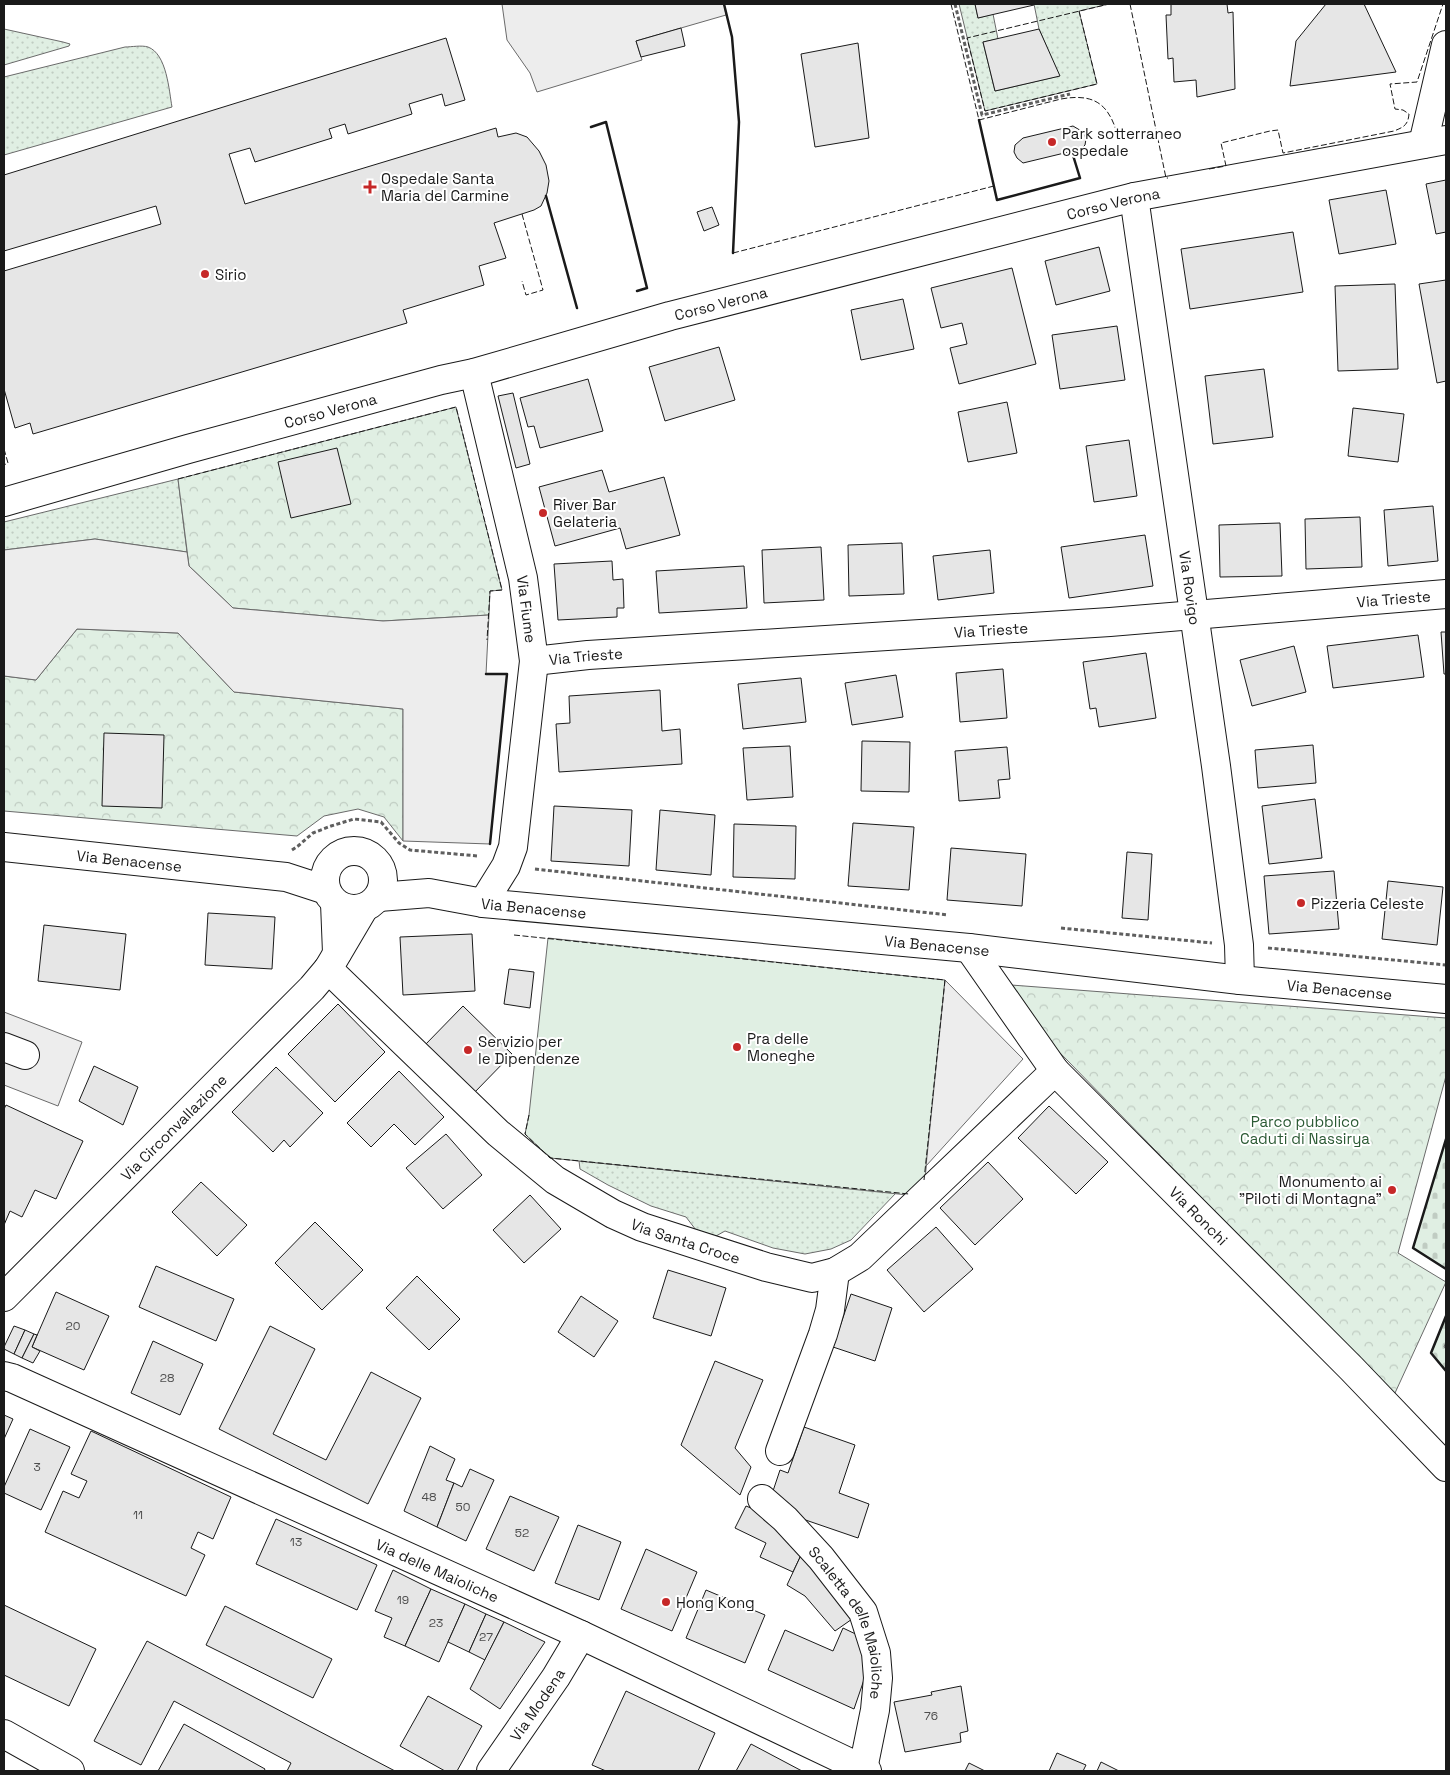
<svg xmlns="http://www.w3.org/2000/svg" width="1450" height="1775" font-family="'Space Grotesk',sans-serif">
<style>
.grass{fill:url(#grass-dots);stroke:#6a6a6a}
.forest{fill:url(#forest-crowns);stroke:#6a6a6a}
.cemetery{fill:url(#cemetery-stones);stroke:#6a6a6a}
.pitch{fill:#e0efe3;stroke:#6a6a6a}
.parking{fill:#ededed;stroke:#6a6a6a}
.building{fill:#e6e6e6;stroke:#1a1a1a}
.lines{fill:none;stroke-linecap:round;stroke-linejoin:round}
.minor-casing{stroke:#1a1a1a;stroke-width:30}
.major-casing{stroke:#1a1a1a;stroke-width:30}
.path{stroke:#5f5f5f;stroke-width:3;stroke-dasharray:4 2.5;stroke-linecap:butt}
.minor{stroke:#fff;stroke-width:28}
.major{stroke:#fff;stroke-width:28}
.fence{stroke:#1a1a1a;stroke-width:1;stroke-dasharray:6 2.5;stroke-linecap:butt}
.wall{stroke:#1a1a1a;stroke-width:2.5}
.poi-dot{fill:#c62828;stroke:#fff;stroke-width:2}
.labels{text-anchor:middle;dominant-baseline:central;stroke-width:4;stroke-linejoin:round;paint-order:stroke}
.number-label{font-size:12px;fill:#4d4d4d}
.poi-label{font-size:15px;fill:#1a1a1a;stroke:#fff;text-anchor:start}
.street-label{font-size:15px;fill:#1a1a1a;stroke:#fff}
.park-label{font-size:15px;fill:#2b5a34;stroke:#fff}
</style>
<defs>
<pattern id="grass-dots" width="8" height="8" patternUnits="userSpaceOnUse" patternTransform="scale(1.25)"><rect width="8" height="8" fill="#e0efe3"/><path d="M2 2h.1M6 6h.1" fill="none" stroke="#c0ccc2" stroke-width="1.8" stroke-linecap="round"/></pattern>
<pattern id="forest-crowns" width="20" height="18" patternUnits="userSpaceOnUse" patternTransform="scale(1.25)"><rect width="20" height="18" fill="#e0efe3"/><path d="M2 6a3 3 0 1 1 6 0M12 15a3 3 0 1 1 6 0" fill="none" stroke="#c0ccc2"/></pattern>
<pattern id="cemetery-stones" width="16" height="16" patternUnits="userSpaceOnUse" patternTransform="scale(1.25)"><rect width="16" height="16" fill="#e0efe3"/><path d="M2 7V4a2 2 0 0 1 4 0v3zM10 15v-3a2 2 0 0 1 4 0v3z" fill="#c0ccc2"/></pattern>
</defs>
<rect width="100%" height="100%" fill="#fff"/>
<g class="grass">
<polygon points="959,4 975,4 978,18 993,14 998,39 983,42 995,91 1059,76 1039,29 1034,4 1109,4 1079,11 1097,84 985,111"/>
<polygon points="4,29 63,42 70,44 69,46 4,65"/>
<path d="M125,47C131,47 142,45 148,47C167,54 169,91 172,107L4,155V77Z"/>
<polygon points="178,479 187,552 95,539 4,550 4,522"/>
<polygon points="579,1161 896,1193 851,1240 831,1249 805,1254 773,1248 725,1231 716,1236 696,1230 686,1217 651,1206 608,1185 580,1169"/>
</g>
<g class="forest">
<polygon points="456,407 502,590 490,591 489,615 383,621 233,608 189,566 178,479"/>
<polygon points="77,629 178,633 234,692 403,709 403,841 384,817 358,809 324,816 297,836 4,811 4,676 36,680"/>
<polygon points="998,984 1446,1018 1446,1076 1398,1253 1446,1282 1395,1393 1367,1367 1024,1016"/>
</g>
<g class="cemetery">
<polygon points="1446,1139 1446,1269 1413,1248"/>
<polygon points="1446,1316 1446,1342 1444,1347 1446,1348 1446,1371 1431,1353"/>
</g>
<polygon class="pitch" points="548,938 945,980 925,1179 908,1195 550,1158 525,1134 529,1115"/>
<g class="parking">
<polygon points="502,4 724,4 726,15 636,41 642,60 537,92 530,73 507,40"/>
<polygon points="95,539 187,552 189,566 233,608 383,621 489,615 486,674 507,674 490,844 403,841 403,709 234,692 178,633 77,629 36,680 4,676 4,550"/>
<polygon points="945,980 1023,1059 926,1166"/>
<polygon points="4,1012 82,1042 58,1106 4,1085"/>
</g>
<g class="building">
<polygon points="975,4 1034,4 1034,5 978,18"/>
<polygon points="1171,4 1227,4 1228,13 1233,12 1235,89 1197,97 1196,80 1174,82 1173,58 1168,59 1166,15 1171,15"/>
<polygon points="1326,4 1364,4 1396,72 1290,86 1296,41"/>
<polygon points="681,28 685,46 641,57 636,41"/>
<polygon points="1039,29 1060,76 995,91 983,42"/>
<polygon points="446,38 465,100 445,106 442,94 409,104 412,114 348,134 345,124 329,129 332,138 255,162 250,148 229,154 245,204 496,128 498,137 516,133 527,137 539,151 546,165 549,181 547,193 541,206 534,210 494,223 506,258 479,266 484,285 403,310 407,323 33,434 30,423 15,428 4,389 4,271 161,224 156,206 4,251 4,175"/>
<polygon points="858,43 869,138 815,147 801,54"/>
<polygon points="1073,126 1083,132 1086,139 1085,145 1081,149 1023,163 1017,158 1014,152 1015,145 1023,138"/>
<polygon points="1446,180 1446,232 1436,234 1426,184"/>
<polygon points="1386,190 1396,244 1339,254 1329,200"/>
<polygon points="712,207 719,225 704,231 697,212"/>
<polygon points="1293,232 1303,292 1190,309 1181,249"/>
<polygon points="1099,247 1110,291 1056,305 1045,261"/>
<polygon points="1012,268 1036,364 959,384 950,348 967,344 962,323 941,328 931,288"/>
<polygon points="1446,280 1446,381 1437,383 1419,284"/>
<polygon points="1395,284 1398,369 1338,371 1335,286"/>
<polygon points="903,299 914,349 861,360 851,310"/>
<polygon points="1117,326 1125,380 1060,389 1052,335"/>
<polygon points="719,347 735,400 665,421 649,367"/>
<polygon points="1264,369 1273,437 1213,444 1205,376"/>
<polygon points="588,379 603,431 540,448 534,426 528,427 520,398"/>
<polygon points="513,393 530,464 516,468 498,396"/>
<polygon points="1007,402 1017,453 968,462 958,412"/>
<polygon points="1353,408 1404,414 1398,462 1348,456"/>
<polygon points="1129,440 1137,496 1094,502 1086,446"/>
<polygon points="337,448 351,504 291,518 278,462"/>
<polygon points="602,470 609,492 664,477 680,535 626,549 620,528 555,546 539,487"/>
<polygon points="1433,506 1438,561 1388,566 1384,510"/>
<polygon points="1360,517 1362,567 1306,569 1305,519"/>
<polygon points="1280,523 1282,576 1220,577 1219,525"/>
<polygon points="1145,535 1153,586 1069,598 1061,547"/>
<polygon points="902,543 904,594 849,596 848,545"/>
<polygon points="821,547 824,600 764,603 762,550"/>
<polygon points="990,550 994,593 938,600 933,556"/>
<polygon points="612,561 613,580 623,579 624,608 617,608 617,617 558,620 554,564"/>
<polygon points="744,566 747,608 659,613 656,571"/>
<polygon points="1441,632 1446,632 1446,674 1444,674"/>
<polygon points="1418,635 1424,677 1333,688 1327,646"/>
<polygon points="1294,646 1306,692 1252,706 1240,660"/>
<polygon points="1146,653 1156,718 1099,727 1096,708 1090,709 1083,662"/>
<polygon points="1003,669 1007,718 960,722 956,673"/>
<polygon points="896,675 903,717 852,725 845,683"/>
<polygon points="801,678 806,722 743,729 738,684"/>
<polygon points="660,690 662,731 680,729 682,764 559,772 556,724 570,723 569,696"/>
<polygon points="104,733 164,735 162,808 102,806"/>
<polygon points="862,741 910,742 909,792 861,791"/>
<polygon points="1313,745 1316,783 1258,788 1255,750"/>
<polygon points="790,746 793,797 747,800 743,748"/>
<polygon points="1007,747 1010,779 998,780 1000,798 959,801 955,751"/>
<polygon points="1315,799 1322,858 1269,864 1262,806"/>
<polygon points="554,806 632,810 629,866 551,861"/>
<polygon points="660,810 715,815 711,875 656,870"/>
<polygon points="853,823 914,827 909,890 848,886"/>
<polygon points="734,824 796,826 795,879 733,877"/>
<polygon points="951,848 1026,854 1022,906 947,900"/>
<polygon points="1127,852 1152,854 1148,920 1122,918"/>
<polygon points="1334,871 1339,929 1269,934 1264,876"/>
<polygon points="1388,881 1443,887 1437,945 1382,939"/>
<polygon points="208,913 275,917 272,969 205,965"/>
<polygon points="44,925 126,934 120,990 38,981"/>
<polygon points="472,934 475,991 403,995 400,937"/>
<polygon points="509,969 534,972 530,1008 504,1004"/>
<polygon points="338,1004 385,1052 335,1102 288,1054"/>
<polygon points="463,1006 512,1054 473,1094 424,1046"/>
<polygon points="94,1066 138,1087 123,1125 79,1101"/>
<polygon points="276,1067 323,1113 290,1147 284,1140 273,1152 232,1112"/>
<polygon points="399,1071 444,1117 415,1145 394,1124 371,1147 347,1123"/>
<polygon points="6,1105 83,1141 56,1199 35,1190 22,1217 10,1211 4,1225 4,1109"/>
<polygon points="1049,1106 1108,1162 1076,1194 1018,1138"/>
<polygon points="446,1134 482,1175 443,1209 406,1168"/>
<polygon points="988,1162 1023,1199 975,1245 940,1208"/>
<polygon points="201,1182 247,1225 217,1256 172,1212"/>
<polygon points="530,1195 561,1229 524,1263 493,1230"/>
<polygon points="315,1222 363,1270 322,1310 275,1263"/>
<polygon points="936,1227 973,1269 924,1312 887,1270"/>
<polygon points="156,1266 234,1299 216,1341 139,1307"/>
<polygon points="668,1270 726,1288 711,1336 653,1318"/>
<polygon points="417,1276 460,1319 429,1350 386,1308"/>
<polygon points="56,1292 109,1316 84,1370 32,1347"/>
<polygon points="851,1294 892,1308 875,1361 833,1347"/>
<polygon points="581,1296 618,1321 594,1357 558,1332"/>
<polygon points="14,1326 25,1330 14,1354 4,1349 4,1347"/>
<polygon points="270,1326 315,1349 273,1434 326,1460 371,1372 421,1398 368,1504 219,1429"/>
<polygon points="25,1330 34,1334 22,1358 14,1354"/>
<polygon points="34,1334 37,1335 32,1347 40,1351 33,1363 22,1358"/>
<polygon points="153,1341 203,1364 180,1415 131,1393"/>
<polygon points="715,1361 763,1380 735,1448 751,1467 740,1495 681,1445"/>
<polygon points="4,1415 13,1419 4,1439"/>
<polygon points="804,1427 855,1445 839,1493 869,1504 858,1538 791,1515 771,1497 780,1470 788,1473"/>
<polygon points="30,1429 70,1447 41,1510 4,1493 4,1487"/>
<polygon points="91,1431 231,1497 213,1539 198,1532 191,1548 205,1555 186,1596 45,1532 63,1491 79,1498 87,1481 71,1474"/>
<polygon points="430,1446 455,1459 446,1480 454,1483 437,1527 404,1511"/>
<polygon points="470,1469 494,1480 466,1541 437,1527 454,1483 462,1487"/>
<polygon points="510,1496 559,1517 534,1571 486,1549"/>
<polygon points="746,1506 768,1515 802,1553 793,1572 760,1557 766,1543 735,1528"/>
<polygon points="276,1519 377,1565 357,1610 256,1564"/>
<polygon points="578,1525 621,1542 599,1600 555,1583"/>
<polygon points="646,1549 697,1572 672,1631 621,1609"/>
<polygon points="802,1553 855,1617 835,1631 805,1596 787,1585"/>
<polygon points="393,1570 431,1589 405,1646 384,1637 392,1618 375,1611"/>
<polygon points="431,1589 465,1604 439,1662 405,1646"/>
<polygon points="706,1590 765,1615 745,1663 686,1638"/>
<polygon points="465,1604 486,1614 469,1652 448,1642"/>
<polygon points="4,1605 96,1649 69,1706 4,1675"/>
<polygon points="225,1606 332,1659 313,1698 206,1645"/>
<polygon points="486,1614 504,1622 485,1660 469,1652"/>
<polygon points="504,1622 545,1642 500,1709 470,1689"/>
<polygon points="843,1628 864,1638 868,1668 854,1709 768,1670 785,1630 833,1651"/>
<polygon points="147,1641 395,1771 287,1771 291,1763 174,1701 141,1765 94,1741"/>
<polygon points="961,1686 968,1731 960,1733 961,1742 905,1752 894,1702 932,1695 931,1692"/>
<polygon points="626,1691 715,1733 698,1771 606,1771 592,1765"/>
<polygon points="428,1696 482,1726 457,1771 445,1771 400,1746"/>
<polygon points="184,1724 265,1769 264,1771 158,1771"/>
<polygon points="751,1744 802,1771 736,1771"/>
<polygon points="1057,1753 1086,1765 1083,1771 1049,1771"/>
<polygon points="1101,1762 1119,1771 1097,1771"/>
<polygon points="969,1763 985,1771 965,1771"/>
</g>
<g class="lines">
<defs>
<g id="minor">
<polyline points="1423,144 1446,45"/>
<path id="s1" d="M1134,197L1216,766L1239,945L1240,980"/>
<path id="s2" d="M474,373L523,578L534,661L513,847L506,866L483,903"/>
<path id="s3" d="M4,502L188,449L441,380L474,373L670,316L1134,197L1446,140"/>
<path id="s4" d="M534,661L588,655L1110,622L1446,594"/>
<polyline points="335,903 337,953"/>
<path id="s5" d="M969,948L1055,1071L1352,1369L1446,1467"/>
<path id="s6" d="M328,969L498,1133L555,1180L613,1214L642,1227L766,1267L812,1278L835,1272L860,1257L1055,1071"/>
<polyline points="4,1047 25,1055"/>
<path id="s7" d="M4,1297L312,988L328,969L364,908"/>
<path id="s8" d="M4,1376L12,1378L581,1635L867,1771"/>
<polyline points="780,1451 823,1334 830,1310 835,1272"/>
<path id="s9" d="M762,1499L785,1519L821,1558L863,1612L876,1653L878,1678L875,1710L863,1769"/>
<polyline points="4,1734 70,1771"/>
<path id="s10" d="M491,1771L556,1677L581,1635"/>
</g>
<g id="major">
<path id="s11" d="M4,847L286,877L326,890"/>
<circle cx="354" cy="880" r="29"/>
<path id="s12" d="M379,897L429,893L483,903L969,948L1240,980L1446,999"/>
</g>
</defs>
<use href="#minor" class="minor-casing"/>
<use href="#major" class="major-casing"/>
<g class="path">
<polyline points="955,4 982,115 1070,94"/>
<polyline points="292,850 298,846 313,833 331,826 354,819 381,822 399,843 410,850 478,856"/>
<polyline points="535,869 948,915"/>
<polyline points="1061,928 1212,943"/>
<polyline points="1268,948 1446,965"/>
</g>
<use href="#minor" class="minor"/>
<use href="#major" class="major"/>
<g class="fence">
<path d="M951,4L979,120L1061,99C1100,92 1111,109 1120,143"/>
<polyline points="1130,4 1166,178 1168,178"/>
<polyline points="1079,11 1097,84 985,111 967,38 1109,4"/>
<path d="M1209,169L1226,166L1221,143L1270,131L1278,130L1283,153L1394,131C1404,127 1408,125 1409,114L1403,110L1395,109L1390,84L1417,82L1443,4"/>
<polyline points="522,214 543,290 526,295 522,281"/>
<polyline points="733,253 994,186"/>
<polyline points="4,449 8,463 4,465"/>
<polyline points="178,479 456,407 502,590 490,591 487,640"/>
<polyline points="514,935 945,980 924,1180"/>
<polyline points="529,1115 525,1134 550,1158 909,1194"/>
</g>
<g class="wall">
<polyline points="724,4 732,37 739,122 733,253"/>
<polyline points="979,120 997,200 1080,178 1072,152"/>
<polyline points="591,127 606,122 647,288 637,291"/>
<polyline points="546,196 577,308"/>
<polyline points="486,674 507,674 490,844"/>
<polyline points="1446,1139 1413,1248 1446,1269"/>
<polyline points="1446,1316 1431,1353 1446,1371"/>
</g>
</g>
<g class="poi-dot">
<circle cx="1052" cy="142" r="5"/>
<path d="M367.5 179.5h5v5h5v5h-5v5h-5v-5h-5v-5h5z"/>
<circle cx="205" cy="274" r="5"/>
<circle cx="543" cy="513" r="5"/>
<circle cx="1301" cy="903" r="5"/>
<circle cx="737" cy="1047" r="5"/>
<circle cx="468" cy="1050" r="5"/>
<circle cx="1392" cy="1190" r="5"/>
<circle cx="666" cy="1602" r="5"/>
</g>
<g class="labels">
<g class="number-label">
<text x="73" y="1326">20</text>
<text x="167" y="1378">28</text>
<text x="37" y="1467">3</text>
<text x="429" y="1497">48</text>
<text x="463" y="1507">50</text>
<text x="138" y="1515">11</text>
<text x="522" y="1533">52</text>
<text x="296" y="1542">13</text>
<text x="403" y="1600">19</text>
<text x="436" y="1623">23</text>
<text x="486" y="1637">27</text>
<text x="931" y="1716">76</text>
</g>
<g class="poi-label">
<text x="1062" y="133">Park sotterraneo<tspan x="1062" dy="17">ospedale</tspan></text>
<text x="381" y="178">Ospedale Santa<tspan x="381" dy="17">Maria del Carmine</tspan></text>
<text x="215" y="274">Sirio</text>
<text x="553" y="504">River Bar<tspan x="553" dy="17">Gelateria</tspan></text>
<text x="1311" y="903">Pizzeria Celeste</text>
<text x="747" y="1038">Pra delle<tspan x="747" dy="17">Moneghe</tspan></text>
<text x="478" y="1041">Servizio per<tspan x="478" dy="17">le Dipendenze</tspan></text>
<text x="1382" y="1181" text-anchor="end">Monumento ai<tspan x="1382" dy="17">"Piloti di Montagna"</tspan></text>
<text x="676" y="1602">Hong Kong</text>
</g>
<g class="street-label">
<text stroke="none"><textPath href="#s3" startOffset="1149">Corso Verona</textPath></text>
<text stroke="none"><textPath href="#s3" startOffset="744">Corso Verona</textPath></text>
<text stroke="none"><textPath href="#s3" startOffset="339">Corso Verona</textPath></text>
<text stroke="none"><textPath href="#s1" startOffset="395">Via Rovigo</textPath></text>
<text stroke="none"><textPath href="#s4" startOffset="862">Via Trieste</textPath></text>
<text stroke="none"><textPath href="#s2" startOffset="242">Via Fiume</textPath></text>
<text stroke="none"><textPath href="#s4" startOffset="458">Via Trieste</textPath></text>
<text stroke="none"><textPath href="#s4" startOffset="52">Via Trieste</textPath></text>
<text stroke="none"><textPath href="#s11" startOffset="126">Via Benacense</textPath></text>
<text stroke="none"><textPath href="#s12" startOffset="156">Via Benacense</textPath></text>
<text stroke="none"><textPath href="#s12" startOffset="561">Via Benacense</textPath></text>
<text stroke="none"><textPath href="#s12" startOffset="966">Via Benacense</textPath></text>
<text stroke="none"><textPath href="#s7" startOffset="240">Via Circonvallazione</textPath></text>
<text stroke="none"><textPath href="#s5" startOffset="354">Via Ronchi</textPath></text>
<text stroke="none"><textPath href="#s6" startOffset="455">Via Santa Croce</textPath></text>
<text stroke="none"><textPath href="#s8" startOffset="475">Via delle Maioliche</textPath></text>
<text stroke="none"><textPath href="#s9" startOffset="156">Scaletta delle Maioliche</textPath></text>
<text stroke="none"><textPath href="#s10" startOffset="81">Via Modena</textPath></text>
</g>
<g class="park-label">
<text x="1305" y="1121">Parco pubblico<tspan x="1305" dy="17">Caduti di Nassirya</tspan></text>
</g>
</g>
<rect width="1450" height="1775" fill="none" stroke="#1a1a1a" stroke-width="10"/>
</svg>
